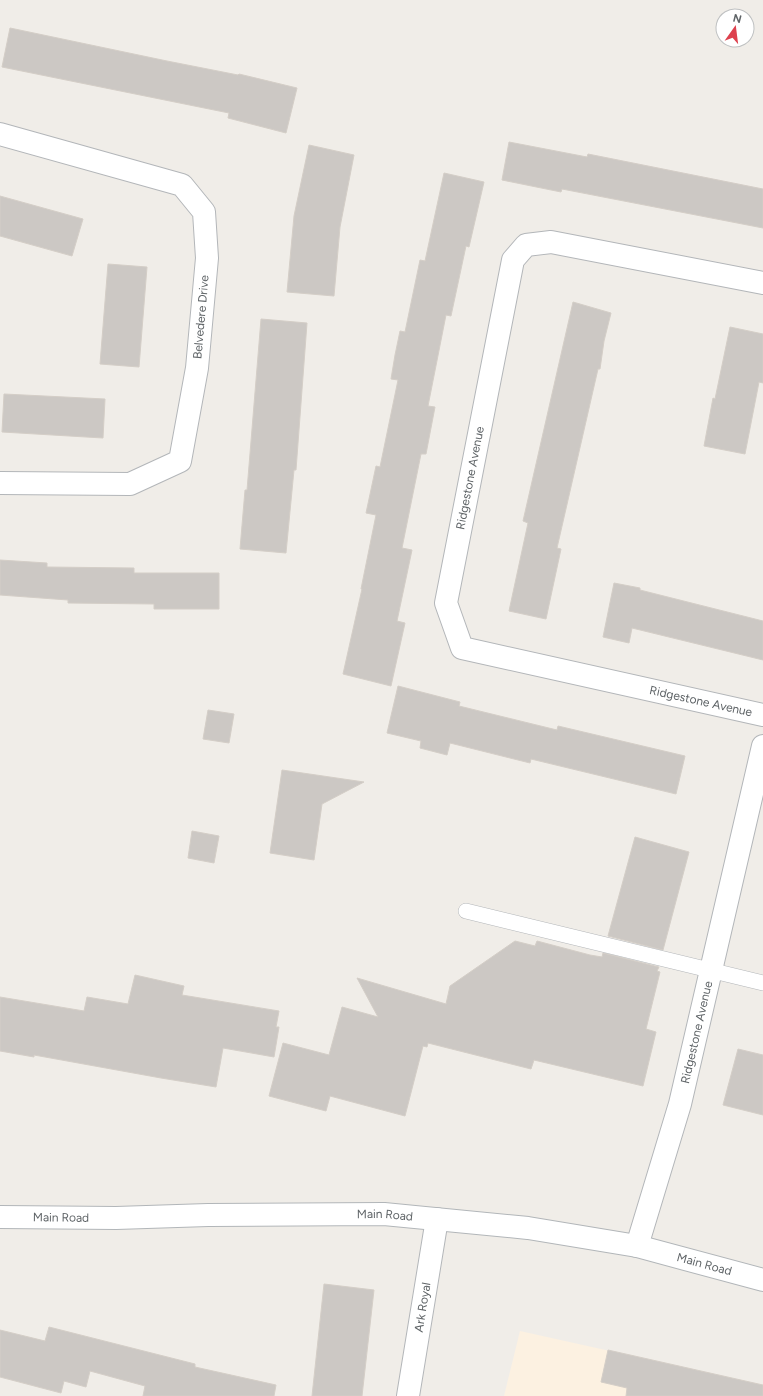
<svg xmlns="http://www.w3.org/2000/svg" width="763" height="1396" font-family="Figtree,sans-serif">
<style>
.commercial{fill:#fcf1e1}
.building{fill:#ccc8c4;stroke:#d4cec7}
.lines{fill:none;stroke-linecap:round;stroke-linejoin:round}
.service-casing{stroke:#b3b6b9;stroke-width:16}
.minor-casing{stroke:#b3b6b9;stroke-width:24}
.secondary-casing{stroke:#b2b6b9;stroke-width:24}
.service{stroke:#fff;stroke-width:15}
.minor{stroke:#fff;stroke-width:22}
.secondary{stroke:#fff;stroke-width:22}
.labels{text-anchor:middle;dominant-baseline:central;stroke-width:3;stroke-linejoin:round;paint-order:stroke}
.street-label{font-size:12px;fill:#5f6467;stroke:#fff}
</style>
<rect width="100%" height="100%" fill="#f0ede8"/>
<polygon class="commercial" points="520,1331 763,1385 763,1396 504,1396"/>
<g class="building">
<polygon points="10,28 167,61 238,75 239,74 297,88 286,133 228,118 229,113 2,67"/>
<polygon points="509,142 587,157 588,154 763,189 763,228 562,189 561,192 502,180"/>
<polygon points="309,145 354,155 340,227 334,296 287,292 294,216"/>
<polygon points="444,173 484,182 469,247 466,246 451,316 446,315 428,406 435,407 426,454 421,454 402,548 412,550 397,621 405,623 391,686 343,674 362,589 361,589 376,515 366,513 376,466 380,467 398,380 391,379 395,355 400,331 405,332 420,260 425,261"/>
<polygon points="0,196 83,219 72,256 0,236"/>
<polygon points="108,264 147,267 139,367 100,364"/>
<polygon points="573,302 611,313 604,341 600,369 598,369 557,548 561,549 546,619 509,611 528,523 523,521"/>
<polygon points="261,319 307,323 296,470 294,470 286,553 240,549 245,490 247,490"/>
<polygon points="730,327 763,334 763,383 759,382 745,454 704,446 713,398 715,399"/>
<polygon points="4,394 105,399 103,438 2,432"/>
<polygon points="0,560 47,563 47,567 134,568 134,573 219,573 219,609 154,609 154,604 68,603 68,600 0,595"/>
<polygon points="614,583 640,588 640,590 763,621 763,660 632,628 629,643 603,637"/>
<polygon points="398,686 460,702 459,706 557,730 558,726 685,756 676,794 531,759 530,763 450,743 447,755 420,748 421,741 387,733"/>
<polygon points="208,710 234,714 229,743 203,739"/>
<polygon points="282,770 364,782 322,804 314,860 270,853"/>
<polygon points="192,831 219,836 214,863 188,858"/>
<polygon points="635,837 689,852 663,950 608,936"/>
<polygon points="515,941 535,946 537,941 590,955 602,957 603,953 659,967 657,971 660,972 646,1029 656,1032 643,1086 534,1060 531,1069 428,1043 427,1047 423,1046 405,1116 330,1096 326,1111 269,1096 283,1043 329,1055 342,1007 378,1017 357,978 446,1004 450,986"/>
<polygon points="135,975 184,986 182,995 279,1011 276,1027 279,1027 274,1057 223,1048 216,1087 161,1078 34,1055 34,1057 0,1051 0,997 84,1011 87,997 128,1004"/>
<polygon points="738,1049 763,1055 763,1115 723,1105"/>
<polygon points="324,1284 374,1290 362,1396 312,1396"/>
<polygon points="49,1327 195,1364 195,1367 276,1385 274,1396 143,1396 145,1386 90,1371 86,1387 64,1381 61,1393 0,1377 0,1330 45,1341"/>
<polygon points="608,1350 763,1385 763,1396 626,1396 627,1388 601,1382"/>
</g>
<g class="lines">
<defs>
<polyline id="service" points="466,911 763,983"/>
<g id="minor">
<polyline points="0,134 182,185 204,212 207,258 197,368 180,461 130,484 0,483"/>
<path id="s1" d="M763,283L551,242L526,245L513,260L446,603L462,648L763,715"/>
<path id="s2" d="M637,1246L680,1104L763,746"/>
<path id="s3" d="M408,1396L437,1219"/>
</g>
<g id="secondary">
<path id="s4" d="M0,1217L116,1218L208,1215L384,1214L528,1228L637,1246L763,1280"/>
</g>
</defs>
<use href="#service" class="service-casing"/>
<use href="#minor" class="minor-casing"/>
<use href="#secondary" class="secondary-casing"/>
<use href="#service" class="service"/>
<use href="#minor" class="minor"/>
<use href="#secondary" class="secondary"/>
</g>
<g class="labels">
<g class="street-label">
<text transform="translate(201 317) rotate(-85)">Belvedere Drive</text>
<text transform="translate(470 478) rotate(-79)">Ridgestone Avenue</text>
<text stroke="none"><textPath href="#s1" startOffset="903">Ridgestone Avenue</textPath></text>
<text stroke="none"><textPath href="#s2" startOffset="222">Ridgestone Avenue</textPath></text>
<text stroke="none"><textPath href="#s4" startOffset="385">Main Road</textPath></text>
<text stroke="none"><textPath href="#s4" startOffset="61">Main Road</textPath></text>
<text stroke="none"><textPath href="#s4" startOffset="709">Main Road</textPath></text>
<text stroke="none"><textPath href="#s3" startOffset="90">Ark Royal</textPath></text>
</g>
</g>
<g transform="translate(735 28) rotate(14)"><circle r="19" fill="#ffffff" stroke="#bfc1c2"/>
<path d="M0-3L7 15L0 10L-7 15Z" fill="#dd414e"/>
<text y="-6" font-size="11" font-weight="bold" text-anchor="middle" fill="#5f6467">N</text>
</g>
</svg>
